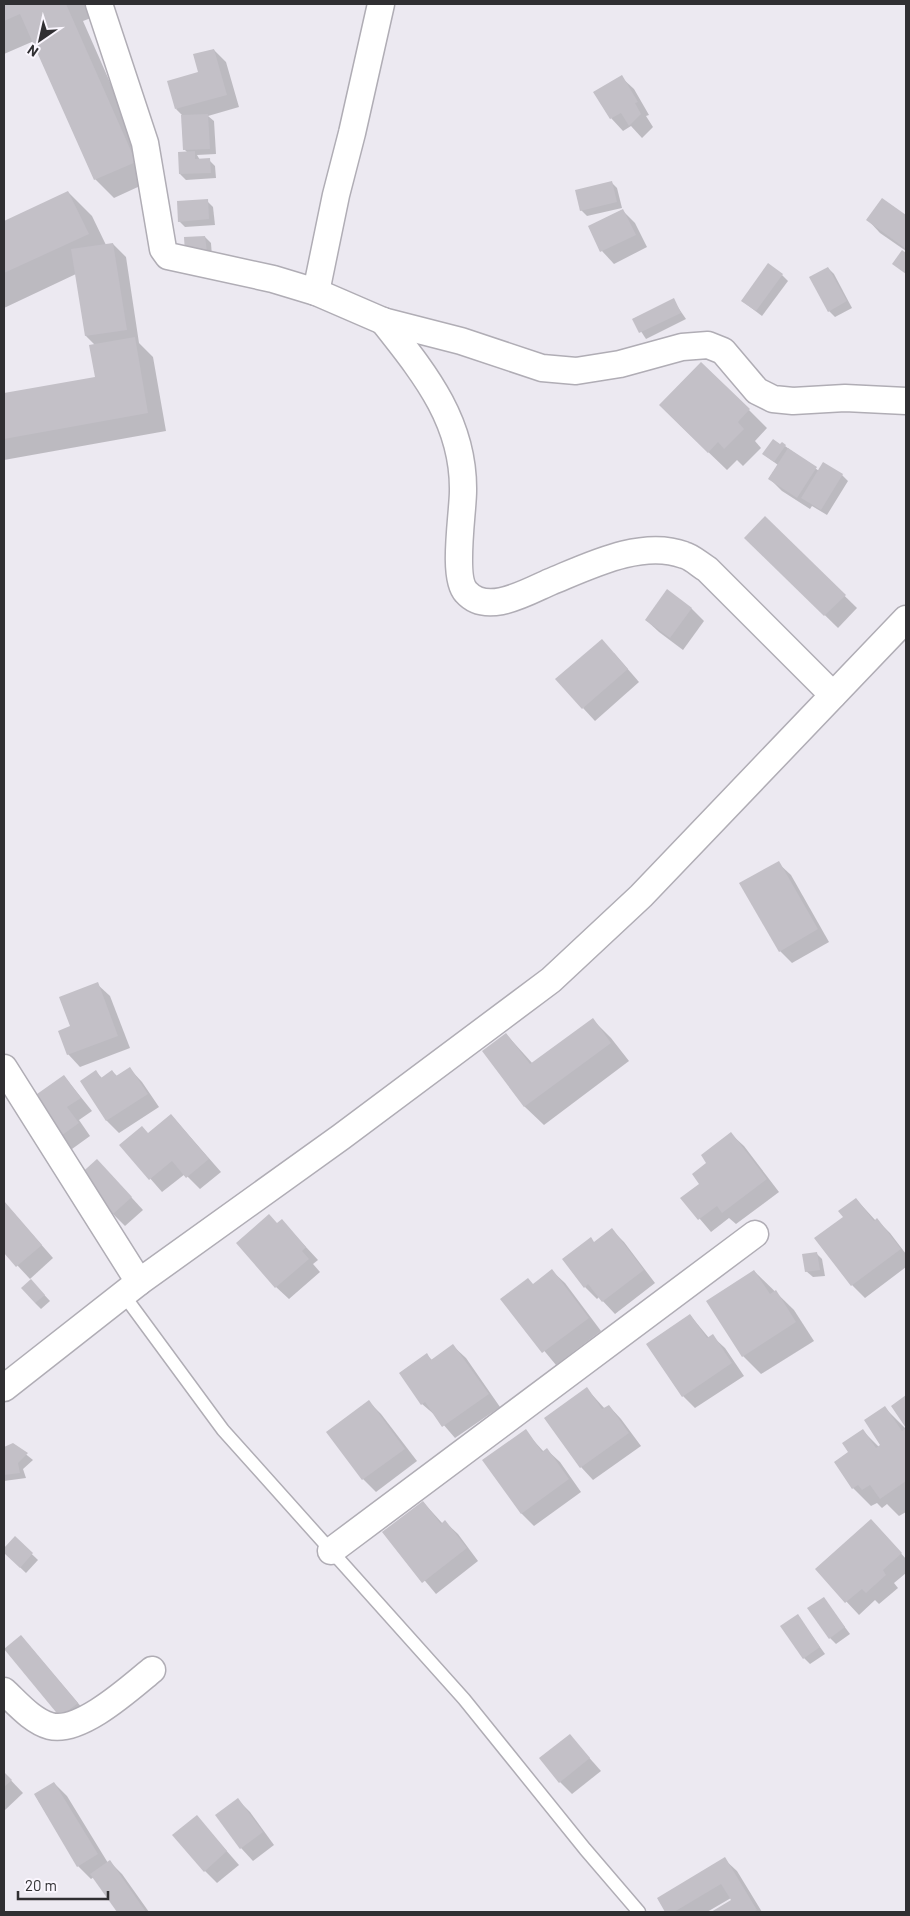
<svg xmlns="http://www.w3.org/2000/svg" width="910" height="1916" font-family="Barlow,sans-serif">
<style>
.shadow{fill:#0003}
.building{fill:#c3c0c7}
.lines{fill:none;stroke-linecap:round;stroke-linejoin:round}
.lane-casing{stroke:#b0adb5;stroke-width:15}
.street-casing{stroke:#b0adb5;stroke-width:29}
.lane{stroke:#fff;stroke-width:12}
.street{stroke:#fff;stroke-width:26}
</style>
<rect width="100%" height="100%" fill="#ece9f1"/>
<g class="shadow">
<polygon points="4,4 85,4 91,18 83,21 153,180 114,198 95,179 34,41 4,54"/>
<polygon points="214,50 226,62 239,107 208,116 214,121 216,154 197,155 200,160 209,160 215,166 216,178 186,180 180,174 188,153 184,149 182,115 176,109"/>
<polygon points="621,77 634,89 649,115 646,116 653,127 642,138 631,126 623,131 611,118"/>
<polygon points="611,182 617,188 622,208 587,216 581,210"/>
<polygon points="68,192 92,216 106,245 113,244 126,257 139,343 153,357 166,431 4,460 4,394 96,378 96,346 86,336 76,274 4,308 4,223"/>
<polygon points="882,200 906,216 906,251 880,233 868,220"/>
<polygon points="207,201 213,207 215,225 185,227 179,221"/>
<polygon points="622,210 635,223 647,247 614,264 602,251 589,227"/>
<polygon points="205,237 211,243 212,257 186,253"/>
<polygon points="828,268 834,274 852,308 835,317 829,311"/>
<polygon points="782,275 788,281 762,316 742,301"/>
<polygon points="673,300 686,319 646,339 633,319"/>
<polygon points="749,410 767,428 755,441 761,448 743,466 737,460 727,470 679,424"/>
<polygon points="785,446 819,471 842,475 848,481 827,515 812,506 810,509 782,491 769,478 778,465 763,454"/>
<polygon points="765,518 857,608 838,628 746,538"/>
<polygon points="667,591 692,609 704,621 683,650 659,632 646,620"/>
<polygon points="614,653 639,682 595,721 583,708"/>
<polygon points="778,863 791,875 829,942 792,963 780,951"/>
<polygon points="97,984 110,996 130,1048 80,1067 68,1054 71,1027"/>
<polygon points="593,1020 611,1038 629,1061 544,1125 525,1107 484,1052 506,1034 533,1064"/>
<polygon points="130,1069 142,1082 159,1107 119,1133 107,1121 81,1081 96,1072 102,1078 112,1071 118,1077"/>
<polygon points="64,1076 92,1111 79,1120 90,1136 72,1149 59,1137"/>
<polygon points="171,1115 221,1172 200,1189 185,1174 162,1192 121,1145 149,1134"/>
<polygon points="731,1134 744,1146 779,1192 736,1224 729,1218 711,1232 682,1198 701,1184 708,1164"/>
<polygon points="109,1173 143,1210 125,1226 113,1214"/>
<polygon points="856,1199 876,1221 877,1220 890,1233 906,1254 906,1267 865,1298 852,1285 816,1238 844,1217"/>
<polygon points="4,1202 53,1258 30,1279 4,1251"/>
<polygon points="282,1221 318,1260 313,1264 320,1272 289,1299 276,1287 278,1225"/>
<polygon points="612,1230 624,1242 655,1283 615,1314 599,1297 597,1299 585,1287 595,1243"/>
<polygon points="816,1253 822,1259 825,1276 813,1277 806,1271"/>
<polygon points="552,1271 565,1283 601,1331 556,1365 502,1300 533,1285"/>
<polygon points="754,1271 794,1310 814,1341 761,1374 743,1356"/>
<polygon points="37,1287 50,1301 41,1309 35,1303"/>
<polygon points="690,1315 709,1338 712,1336 725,1348 744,1376 695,1408 683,1396"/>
<polygon points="453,1346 466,1358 500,1407 455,1438 436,1416 422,1404 427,1355 432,1360"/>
<polygon points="587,1389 605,1409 609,1406 621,1419 641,1446 593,1480 581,1467 546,1418"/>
<polygon points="369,1402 381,1414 417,1461 376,1492 363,1479 328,1432"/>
<polygon points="885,1408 906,1429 906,1512 899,1516 887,1504 882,1508 877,1503 871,1506 853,1488 850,1452 863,1431 879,1447 882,1445"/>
<polygon points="525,1431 544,1452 547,1450 560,1462 581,1492 534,1526 522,1514 484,1461"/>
<polygon points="13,1444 33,1460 23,1469 26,1478 4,1481 4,1449"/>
<polygon points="423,1502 443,1524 445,1522 458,1534 478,1561 436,1594 384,1532"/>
<polygon points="883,1533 906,1559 906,1573 894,1583 898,1588 879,1604 875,1600 859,1615 816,1569"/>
<polygon points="15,1538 38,1560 26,1573 4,1552"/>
<polygon points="823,1598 850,1634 836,1644 830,1638"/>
<polygon points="798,1616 825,1654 810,1664 804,1658"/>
<polygon points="21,1636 89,1716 74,1729"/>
<polygon points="570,1736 601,1771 572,1794 560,1782"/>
<polygon points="4,1773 23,1793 4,1811"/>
<polygon points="54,1783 67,1796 108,1863 110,1862 122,1874 149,1912 118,1912 94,1877 91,1879 78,1866 35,1795"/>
<polygon points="238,1800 250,1812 274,1845 253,1861 241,1848"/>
<polygon points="197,1817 239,1865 217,1883 205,1871"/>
<polygon points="724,1859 737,1871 762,1912 713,1912 733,1901 731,1898 707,1912 667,1912 658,1899"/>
</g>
<g class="building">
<polygon points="4,4 66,4 136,162 94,180 20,14 4,21"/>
<polygon points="214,49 227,95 175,109 167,81 198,72 193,54"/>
<polygon points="622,75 638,102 635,103 641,114 629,126 621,113 610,119 593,92"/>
<polygon points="208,114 210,149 183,150 181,115"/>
<polygon points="195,151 195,159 210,158 211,173 179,174 178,152"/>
<polygon points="612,181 617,202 580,211 575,190"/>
<polygon points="68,191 89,234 4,273 4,221"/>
<polygon points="882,198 906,215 906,249 866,220"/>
<polygon points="208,199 209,219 178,222 177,201"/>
<polygon points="623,209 636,235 600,252 588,226"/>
<polygon points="205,236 207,252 185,253 184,237"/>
<polygon points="113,243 127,330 85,336 71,249"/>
<polygon points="902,250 906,253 906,274 892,264"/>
<polygon points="768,263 783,274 756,311 741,301"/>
<polygon points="828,267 847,301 828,312 809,277"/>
<polygon points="674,298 681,313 639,333 632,319"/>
<polygon points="135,337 148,413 4,439 4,393 95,377 89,345"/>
<polygon points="701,362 750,409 738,422 744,429 724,449 718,442 708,453 659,405"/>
<polygon points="773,439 780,444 782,442 786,445 774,462 762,454"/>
<polygon points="788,448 817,467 797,498 768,479"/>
<polygon points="823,462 843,474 821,510 801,498"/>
<polygon points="765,516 846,595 824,616 744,538"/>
<polygon points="667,589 692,608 670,638 645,620"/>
<polygon points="602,639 628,669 582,709 555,679"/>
<polygon points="779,861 818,929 779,952 739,883"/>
<polygon points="98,982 118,1036 67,1055 58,1031 70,1026 59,997"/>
<polygon points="593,1018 611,1043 524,1107 482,1051 506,1033 530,1064"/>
<polygon points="130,1067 148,1094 106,1121 80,1081 96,1070 101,1078 112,1070 116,1076"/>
<polygon points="64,1075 81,1098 67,1107 79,1123 58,1138 30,1099"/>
<polygon points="171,1114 209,1159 186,1178 172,1161 149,1180 119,1145 142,1126 148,1133"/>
<polygon points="731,1132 767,1179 722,1213 717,1206 698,1220 680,1198 699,1184 692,1174 706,1163 701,1155"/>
<polygon points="97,1159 132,1197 112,1215 77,1177"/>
<polygon points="856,1198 874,1221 877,1218 901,1249 851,1286 814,1238 843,1217 838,1211"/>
<polygon points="4,1201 42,1245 16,1267 4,1253"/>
<polygon points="269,1214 277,1223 282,1219 306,1247 302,1251 309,1259 275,1288 236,1243"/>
<polygon points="612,1228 644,1270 602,1302 588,1284 584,1288 562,1259 591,1237 594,1242"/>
<polygon points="817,1252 820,1270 805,1272 802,1254"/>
<polygon points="552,1269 589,1318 542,1353 500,1299 528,1278 533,1284"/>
<polygon points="754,1270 770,1294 776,1290 796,1322 742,1357 706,1301"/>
<polygon points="31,1279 45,1295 35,1303 21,1288"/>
<polygon points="690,1314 707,1338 713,1334 732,1363 682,1397 646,1344"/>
<polygon points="453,1344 489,1394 442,1427 425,1402 421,1405 399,1373 427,1353 431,1360"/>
<polygon points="587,1387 602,1409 609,1405 629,1433 580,1468 544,1418"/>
<polygon points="906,1395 906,1481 880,1499 870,1485 862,1490 858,1485 852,1489 834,1462 848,1452 842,1443 863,1429 876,1448 880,1445 864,1420 885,1406 902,1431 906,1428 891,1406"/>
<polygon points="369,1400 405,1449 362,1480 326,1432"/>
<polygon points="526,1429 542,1452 547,1448 569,1479 521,1514 482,1460"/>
<polygon points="13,1443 28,1453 18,1463 20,1473 4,1475 4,1447"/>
<polygon points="423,1501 441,1524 445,1520 467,1548 422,1583 382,1532"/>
<polygon points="871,1519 902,1553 883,1570 886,1575 866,1593 862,1589 845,1603 815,1569"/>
<polygon points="15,1536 33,1553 20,1568 4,1553 4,1548"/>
<polygon points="824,1597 845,1627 829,1639 807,1608"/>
<polygon points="798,1614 820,1647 803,1659 780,1626"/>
<polygon points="21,1635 78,1703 60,1717 4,1649"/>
<polygon points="570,1734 590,1758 559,1783 539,1758"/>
<polygon points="4,1772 12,1780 4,1787"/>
<polygon points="54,1782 98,1854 77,1867 34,1794"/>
<polygon points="238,1798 263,1832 240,1849 215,1815"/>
<polygon points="197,1815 227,1851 204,1872 172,1835"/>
<polygon points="725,1857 757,1910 753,1912 711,1912 731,1900 721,1884 674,1912 665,1912 657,1898"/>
<polygon points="110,1860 146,1912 117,1912 90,1874"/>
</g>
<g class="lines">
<defs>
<polyline id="lane" points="123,1294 223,1430 464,1699 585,1849 639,1912"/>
<g id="street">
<polyline points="99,4 145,143 163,249 168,256 273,279 316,292 383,321 461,341 542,368 576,371 620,364 682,347 708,345 723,351 757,391 773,399 793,401 845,398 906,401"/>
<polyline points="316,292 336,195 352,133 381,4"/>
<path d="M383,321C424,373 464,421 463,491C463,513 452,577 466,592C487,616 527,592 550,582C589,566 642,539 684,555C692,557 700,565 707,569L833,695"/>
<polyline points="4,1068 139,1282"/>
<polyline points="4,1388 139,1282 341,1137 551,980 641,896 906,619"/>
<polyline points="331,1551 755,1234"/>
<path d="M4,1691C17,1703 32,1721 50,1726C80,1734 130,1688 152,1670"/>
</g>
</defs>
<use href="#lane" class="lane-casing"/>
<use href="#street" class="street-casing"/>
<use href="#lane" class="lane"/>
<use href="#street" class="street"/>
</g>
<rect width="910" height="1916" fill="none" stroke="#302f32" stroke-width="10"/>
<g transform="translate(40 40) rotate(214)" stroke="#faf6fe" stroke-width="4" paint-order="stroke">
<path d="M0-4L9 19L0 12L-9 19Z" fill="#302f32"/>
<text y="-8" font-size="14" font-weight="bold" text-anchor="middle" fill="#302f32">N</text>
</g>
<path d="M18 1891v8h90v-8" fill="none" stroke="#302f32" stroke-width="2.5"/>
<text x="25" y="1891" font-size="15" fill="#302f32" stroke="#faf6fe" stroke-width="4" paint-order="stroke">20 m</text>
</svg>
